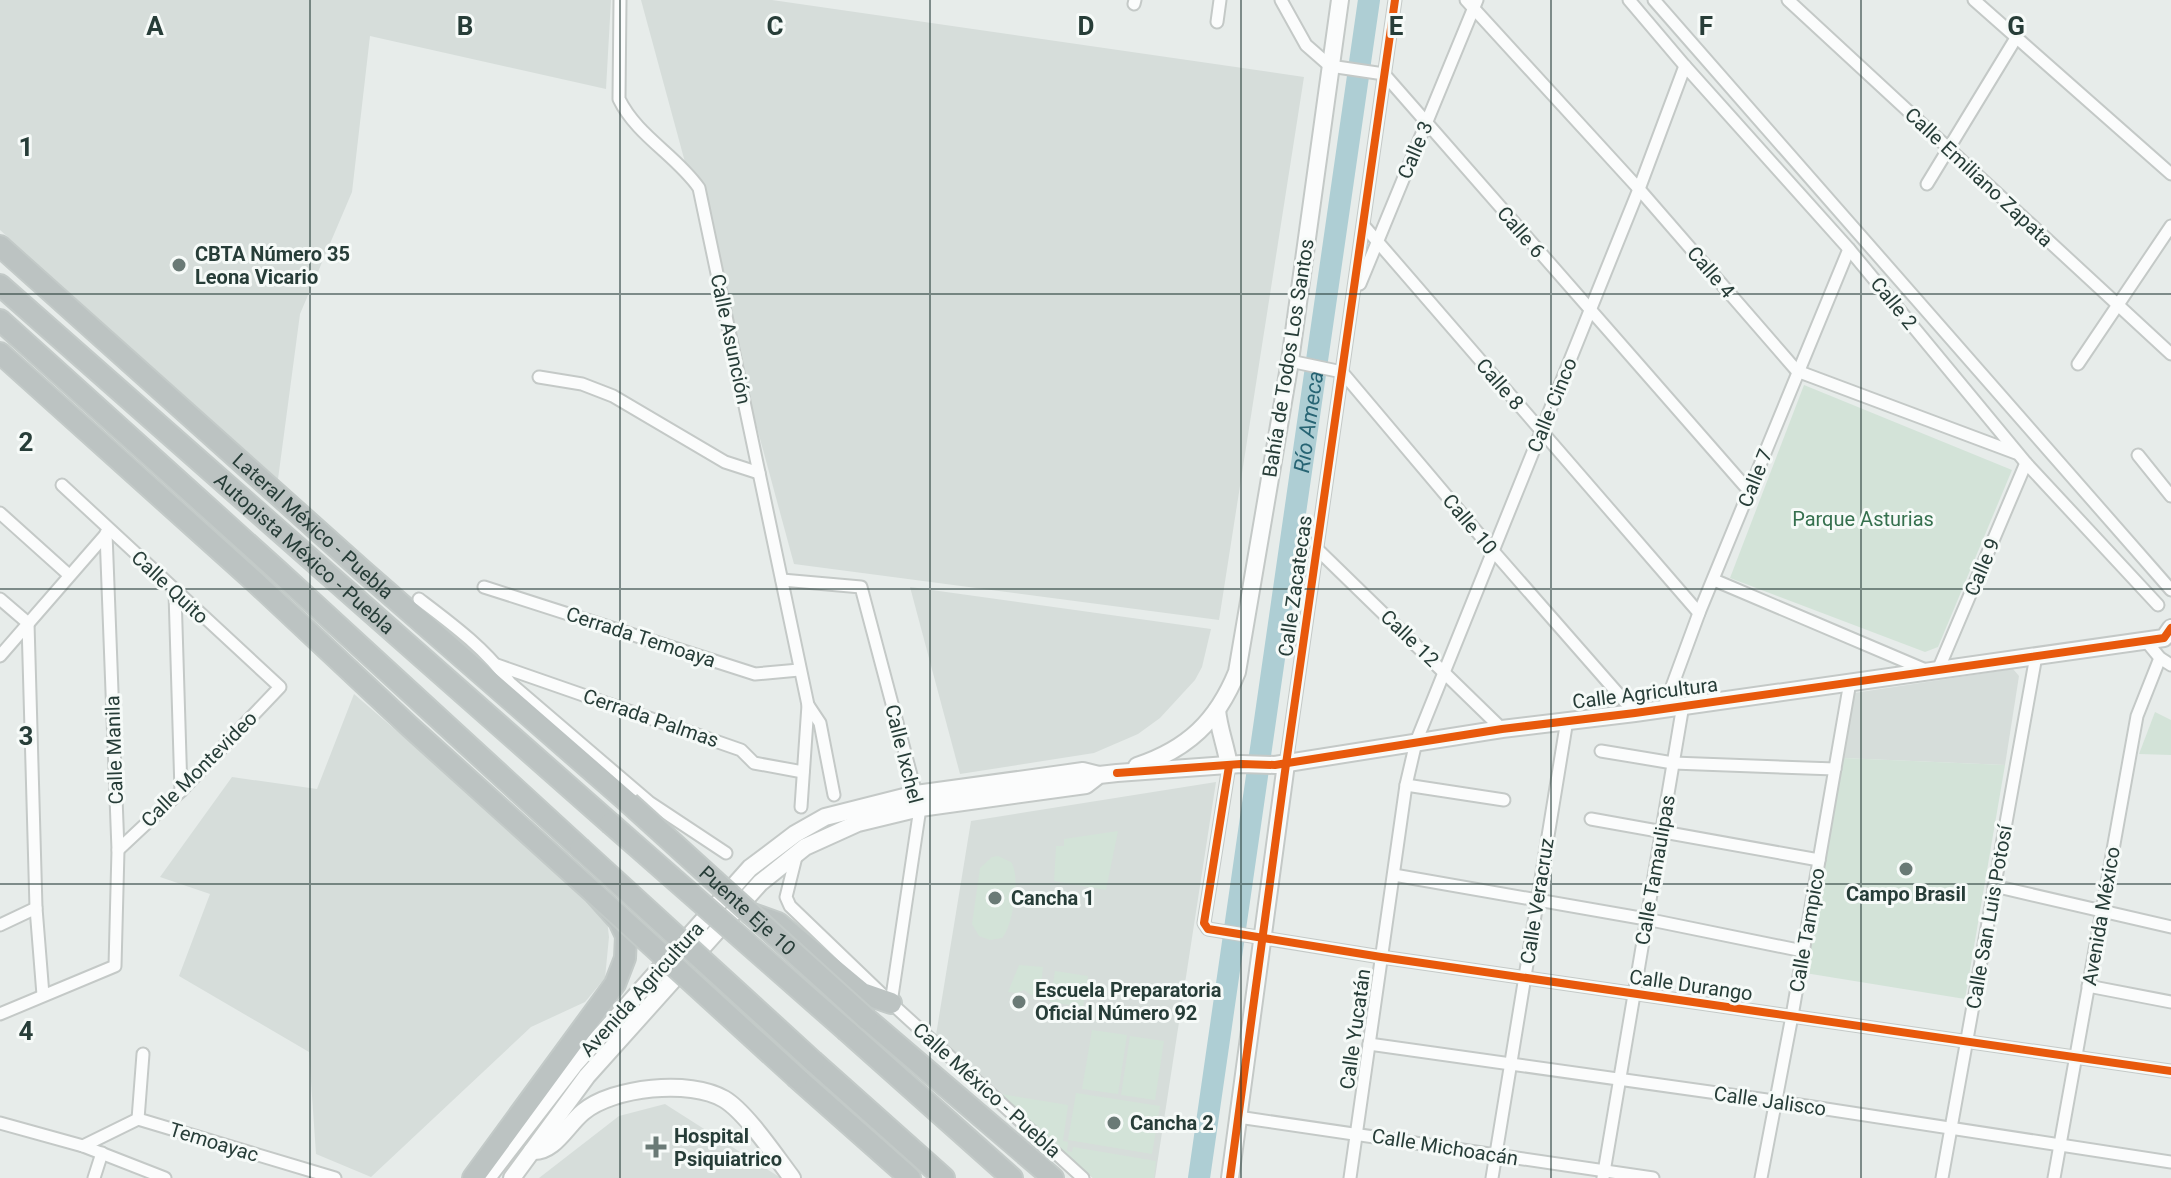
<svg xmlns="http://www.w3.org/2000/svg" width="2171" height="1178" font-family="Roboto,sans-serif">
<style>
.built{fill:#d6ddda}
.green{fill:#d3e3d8}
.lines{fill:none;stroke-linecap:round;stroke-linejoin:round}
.river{stroke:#aeced4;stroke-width:22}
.street-casing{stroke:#c4c9c7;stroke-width:15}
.secondary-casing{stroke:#c4c9c7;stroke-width:20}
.highway-casing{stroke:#c3cac8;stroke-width:24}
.street{stroke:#fbfcfc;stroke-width:11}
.secondary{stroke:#fbfcfc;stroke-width:16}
.highway{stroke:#bcc3c2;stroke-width:20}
.highway-bridge-casing{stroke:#c3cac8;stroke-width:24;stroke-linecap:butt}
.highway-bridge{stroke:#bcc3c2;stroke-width:20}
.cycleway-casing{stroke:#f6faf8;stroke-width:13}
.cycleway{stroke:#e8590c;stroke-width:8}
.grid{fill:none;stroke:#273d38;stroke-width:2;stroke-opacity:0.55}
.poi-dot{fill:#6a7a76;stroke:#f6faf8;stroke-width:3}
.labels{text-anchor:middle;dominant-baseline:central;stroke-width:6;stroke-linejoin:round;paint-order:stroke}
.street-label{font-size:20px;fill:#273d38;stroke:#f6faf8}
.poi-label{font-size:20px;font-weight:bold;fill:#273d38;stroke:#f6faf8;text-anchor:start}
.park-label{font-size:20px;fill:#35704e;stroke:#f6faf8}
.water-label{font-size:22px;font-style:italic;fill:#276473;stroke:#f6faf8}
.grid-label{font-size:26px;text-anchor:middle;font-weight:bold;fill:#273d38;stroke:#f6faf8;stroke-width:6;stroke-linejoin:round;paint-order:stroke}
</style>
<rect width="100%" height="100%" fill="#e7ecea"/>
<g class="built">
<polygon points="0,0 611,0 606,89 370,36 352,192 300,314 278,479 0,230"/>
<polygon points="641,0 772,0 1304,77 1219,620 794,564"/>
<polygon points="910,587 1211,629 1202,667 1195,680 1160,718 1138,734 1094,753 960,774"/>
<polygon points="2013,669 2019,676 2005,765 1843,758 1854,693"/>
<polygon points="354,694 591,899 607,920 609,937 605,978 585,1002 531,1027 371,1177 316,1154 309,1052 179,976 210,894 160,877 232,777 317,789"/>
<polygon points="1216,782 1155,1178 1093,1178 936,1035 971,821"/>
<polygon points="665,1104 781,1178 539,1178 619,1116"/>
</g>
<g class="green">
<polygon points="1804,385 2012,470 1938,647 1925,652 1730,578"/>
<polygon points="2155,712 2171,720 2171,755 2139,754"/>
<polygon points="1843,758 2005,765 1965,999 1805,973"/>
<polygon points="1118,831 1106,890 1054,881 1056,846 1064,846 1064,839"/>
<path d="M998,856L1011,862C1021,876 1013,925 1002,938L990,940L979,936L972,924L980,868L992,857Z"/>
<polygon points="1019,965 1043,967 1040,996 1031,995 1024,990 1017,993 1008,992"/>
<polygon points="1055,971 1088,976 1083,1007 1050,1002"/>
<polygon points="1092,1030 1127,1035 1118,1094 1082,1089"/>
<polygon points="1130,1036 1164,1041 1155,1100 1121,1095"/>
<polygon points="1076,1093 1160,1106 1152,1154 1068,1140"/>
<polygon points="1001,1094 1068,1105 1063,1141 1068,1142 1067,1151 1072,1152 1073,1147 1156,1161 1154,1178 1093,1178"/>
</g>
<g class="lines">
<path class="river" id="s1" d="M1199,1178L1369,0"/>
<defs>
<g id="street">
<path d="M620,0L619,99C637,136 676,155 699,188L808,705L801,807"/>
<polyline points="1281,0 1306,45 1330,66 1384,74 1750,492"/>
<polyline points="1466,0 1639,189 1797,371 2016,453"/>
<polyline points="1629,0 1685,66 1849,249 2026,463 2158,605"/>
<polyline points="1654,0 2171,590"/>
<polyline points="1788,0 2171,354"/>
<polyline points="1974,0 2171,174"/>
<polyline points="1134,4 1135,0"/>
<polyline points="1217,22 1220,0"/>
<polyline points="1927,184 2016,38"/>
<polyline points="1364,226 1699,613"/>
<polyline points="1360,284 1477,0"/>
<polyline points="1290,361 1342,372 1494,552 1635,713"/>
<polyline points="2078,364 2171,226"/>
<polyline points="539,377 582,384 613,396 725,462 759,473"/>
<polyline points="2138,455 2171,496"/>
<polyline points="62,485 280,687 181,791 118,850"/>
<polyline points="0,513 69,575"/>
<polyline points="1317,549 1502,729"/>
<polyline points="782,580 861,587 916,794 920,808 891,1003"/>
<polyline points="1714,580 1928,671"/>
<polyline points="484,587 755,674 799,670"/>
<polyline points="175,593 181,791"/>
<polyline points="0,599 28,623 36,908 43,995"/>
<path d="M419,599C452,624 486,649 510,683L649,802L726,853"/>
<polyline points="2146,641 2160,658 2171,665"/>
<polyline points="0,656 107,533"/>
<polyline points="497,665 741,750 754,763 803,772"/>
<polyline points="1938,670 2026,463"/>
<polyline points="808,705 820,723 834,795"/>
<polyline points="1664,708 1699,613 1849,249"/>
<polyline points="1601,751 1673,763 1835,769"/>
<polyline points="1286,764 1395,0"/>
<polyline points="1229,766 1204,923 1208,929 1381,957 2171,1071"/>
<polyline points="1406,785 1504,800"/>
<polyline points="1591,819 1819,860"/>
<polyline points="797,853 786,897 790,906 891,1003 1083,1178"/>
<polyline points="1394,875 1646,919 1803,951"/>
<polyline points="1994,886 2171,927"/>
<polyline points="0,925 36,908"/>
<polyline points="2088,986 2171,1002"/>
<polyline points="0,1014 115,966 118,850 106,533"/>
<polyline points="1369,1044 1774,1101 2171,1162"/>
<polyline points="1238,1117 1653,1178"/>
<polyline points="138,1119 335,1178"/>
<polyline points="138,1119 143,1054"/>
<polyline points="0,1123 83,1146 165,1178"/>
<polyline points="83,1146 138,1119"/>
<polyline points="94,1178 102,1153"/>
<polyline points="1350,1178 1406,785 1416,742 1639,189 1685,66"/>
<polyline points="1492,1178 1567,720"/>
<polyline points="1603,1178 1683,705"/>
<polyline points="1761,1178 1792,1016 1850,682"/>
<polyline points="1942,1178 2036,656"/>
<polyline points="2054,1178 2137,716 2160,658"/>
</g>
<g id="secondary">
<path d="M1217,710C1219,730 1226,746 1229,766"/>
<path d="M1137,766C1188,749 1217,721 1237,672L1290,361L1340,0"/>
<path d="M532,1151C554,1153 567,1125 583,1112C613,1087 690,1079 724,1099C746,1112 776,1157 792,1178"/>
<polyline points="487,1178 574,1065 750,868 795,834 825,817 916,794 1083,771 1099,775"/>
<polyline points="512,1178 587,1076 760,883 805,847 858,823 920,808 1086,785 1099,775 1117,773 1241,764 1275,765 1502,729 1635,713 2164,638 2171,628"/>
<polyline points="1230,1178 1286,764"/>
</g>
<g id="highway">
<path id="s2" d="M0,246L362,570L629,803"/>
<path id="s3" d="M0,285L610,823"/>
<polyline points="0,320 277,570 580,848"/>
<polyline points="0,353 253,580 409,726 594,893 619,921 626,936 625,958 615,984 473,1178"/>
<polyline points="750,913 778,923 862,993 891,1003"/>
<polyline points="867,1019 1053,1178"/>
<polyline points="847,1031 1012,1178"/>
<polyline points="814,1062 944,1178"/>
<polyline points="797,1078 910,1178"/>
</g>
</defs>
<use href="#street" class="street-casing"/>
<use href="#secondary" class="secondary-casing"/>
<use href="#highway" class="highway-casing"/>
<use href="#street" class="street"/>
<use href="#secondary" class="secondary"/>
<use href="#highway" class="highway"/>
<defs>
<g id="highway-bridge">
<path id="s4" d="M629,803L867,1019"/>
<polyline points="610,823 847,1031"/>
<polyline points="580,848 814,1062"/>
<polyline points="594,893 797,1078"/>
</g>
</defs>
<use href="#highway-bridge" class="highway-bridge-casing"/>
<use href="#highway-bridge" class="highway-bridge"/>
<defs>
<g id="cycleway">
<polyline points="1229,766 1204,923 1208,929 1381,957 2171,1071"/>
<polyline points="1117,773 1241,764 1275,765 1502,729 1635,713 2164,638 2171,628"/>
<polyline points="1230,1178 1286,764 1395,0"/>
</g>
</defs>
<use href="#cycleway" class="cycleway-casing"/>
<use href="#cycleway" class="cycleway"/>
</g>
<path class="grid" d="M310,0V1178M620,0V1178M930,0V1178M1241,0V1178M1551,0V1178M1861,0V1178M0,294H2171M0,589H2171M0,884H2171"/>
<g class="poi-dot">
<circle cx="179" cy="265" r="8"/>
<circle cx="1906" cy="869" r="8"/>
<circle cx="995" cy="898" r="8"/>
<circle cx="1019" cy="1002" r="8"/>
<circle cx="1114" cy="1123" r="8"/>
<path d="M652 1135h8v8h8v8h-8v8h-8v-8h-8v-8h8z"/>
</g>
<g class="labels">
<g class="street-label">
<text transform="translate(1415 150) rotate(-67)">Calle 3</text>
<text transform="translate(1979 177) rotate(43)">Calle Emiliano Zapata</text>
<text transform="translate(1521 232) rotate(49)">Calle 6</text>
<text transform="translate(1711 272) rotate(49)">Calle 4</text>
<text transform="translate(1894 303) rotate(51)">Calle 2</text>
<text transform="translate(731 339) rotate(78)">Calle Asunción</text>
<text transform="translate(1288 358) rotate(-81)">Bahía de Todos Los Santos</text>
<text transform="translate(1500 384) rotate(49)">Calle 8</text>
<text transform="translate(1552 405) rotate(-68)">Calle Cinco</text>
<text transform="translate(1755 478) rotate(-68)">Calle 7</text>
<text transform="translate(1470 524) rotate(50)">Calle 10</text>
<text stroke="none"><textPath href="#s2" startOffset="420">Lateral México - Puebla</textPath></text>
<text stroke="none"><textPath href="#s3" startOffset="406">Autopista México - Puebla</textPath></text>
<text transform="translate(1982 567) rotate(-67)">Calle 9</text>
<text transform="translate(1295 586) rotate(-82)">Calle Zacatecas</text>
<text transform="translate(170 587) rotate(43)">Calle Quito</text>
<text transform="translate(641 637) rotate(18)">Cerrada Temoaya</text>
<text transform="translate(1410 638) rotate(44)">Calle 12</text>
<text transform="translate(1645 693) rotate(-7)">Calle Agricultura</text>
<text transform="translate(651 718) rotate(19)">Cerrada Palmas</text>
<text transform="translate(114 750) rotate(-92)">Calle Manila</text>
<text transform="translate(904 754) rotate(76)">Calle Ixchel</text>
<text transform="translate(199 769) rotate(-45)">Calle Montevideo</text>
<text transform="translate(1655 870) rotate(-80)">Calle Tamaulipas</text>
<text transform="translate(1537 901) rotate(-81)">Calle Veracruz</text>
<text stroke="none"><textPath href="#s4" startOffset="160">Puente Eje 10</textPath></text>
<text transform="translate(2101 916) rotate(-80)">Avenida México</text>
<text transform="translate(1989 917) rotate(-80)">Calle San Luis Potosí</text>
<text transform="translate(1807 930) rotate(-80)">Calle Tampico</text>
<text transform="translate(1691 985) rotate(8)">Calle Durango</text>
<text transform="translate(642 989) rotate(-48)">Avenida Agricultura</text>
<text transform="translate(1355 1029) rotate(-82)">Calle Yucatán</text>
<text transform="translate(987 1090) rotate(42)">Calle México - Puebla</text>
<text transform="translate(1770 1101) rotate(8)">Calle Jalisco</text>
<text transform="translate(214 1142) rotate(17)">Temoayac</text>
<text transform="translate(1445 1147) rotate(9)">Calle Michoacán</text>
</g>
<g class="poi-label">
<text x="195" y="254">CBTA Número 35<tspan x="195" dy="23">Leona Vicario</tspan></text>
<text x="1906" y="894" text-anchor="middle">Campo Brasil</text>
<text x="1011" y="898">Cancha 1</text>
<text x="1035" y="990">Escuela Preparatoria<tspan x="1035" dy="23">Oficial Número 92</tspan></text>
<text x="1130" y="1123">Cancha 2</text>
<text x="674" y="1136">Hospital<tspan x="674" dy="23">Psiquiatrico</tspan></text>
</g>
<g class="park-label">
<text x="1863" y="519">Parque Asturias</text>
</g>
<g class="water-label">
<text stroke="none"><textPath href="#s1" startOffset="764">Río Ameca</textPath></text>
</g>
</g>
<g class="grid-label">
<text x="155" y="35">A</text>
<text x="465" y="35">B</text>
<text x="775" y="35">C</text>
<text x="1086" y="35">D</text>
<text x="1396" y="35">E</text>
<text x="1706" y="35">F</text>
<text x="2016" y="35">G</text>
<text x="26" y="156">1</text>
<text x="26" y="451">2</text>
<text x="26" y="745">3</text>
<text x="26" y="1040">4</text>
</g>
</svg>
